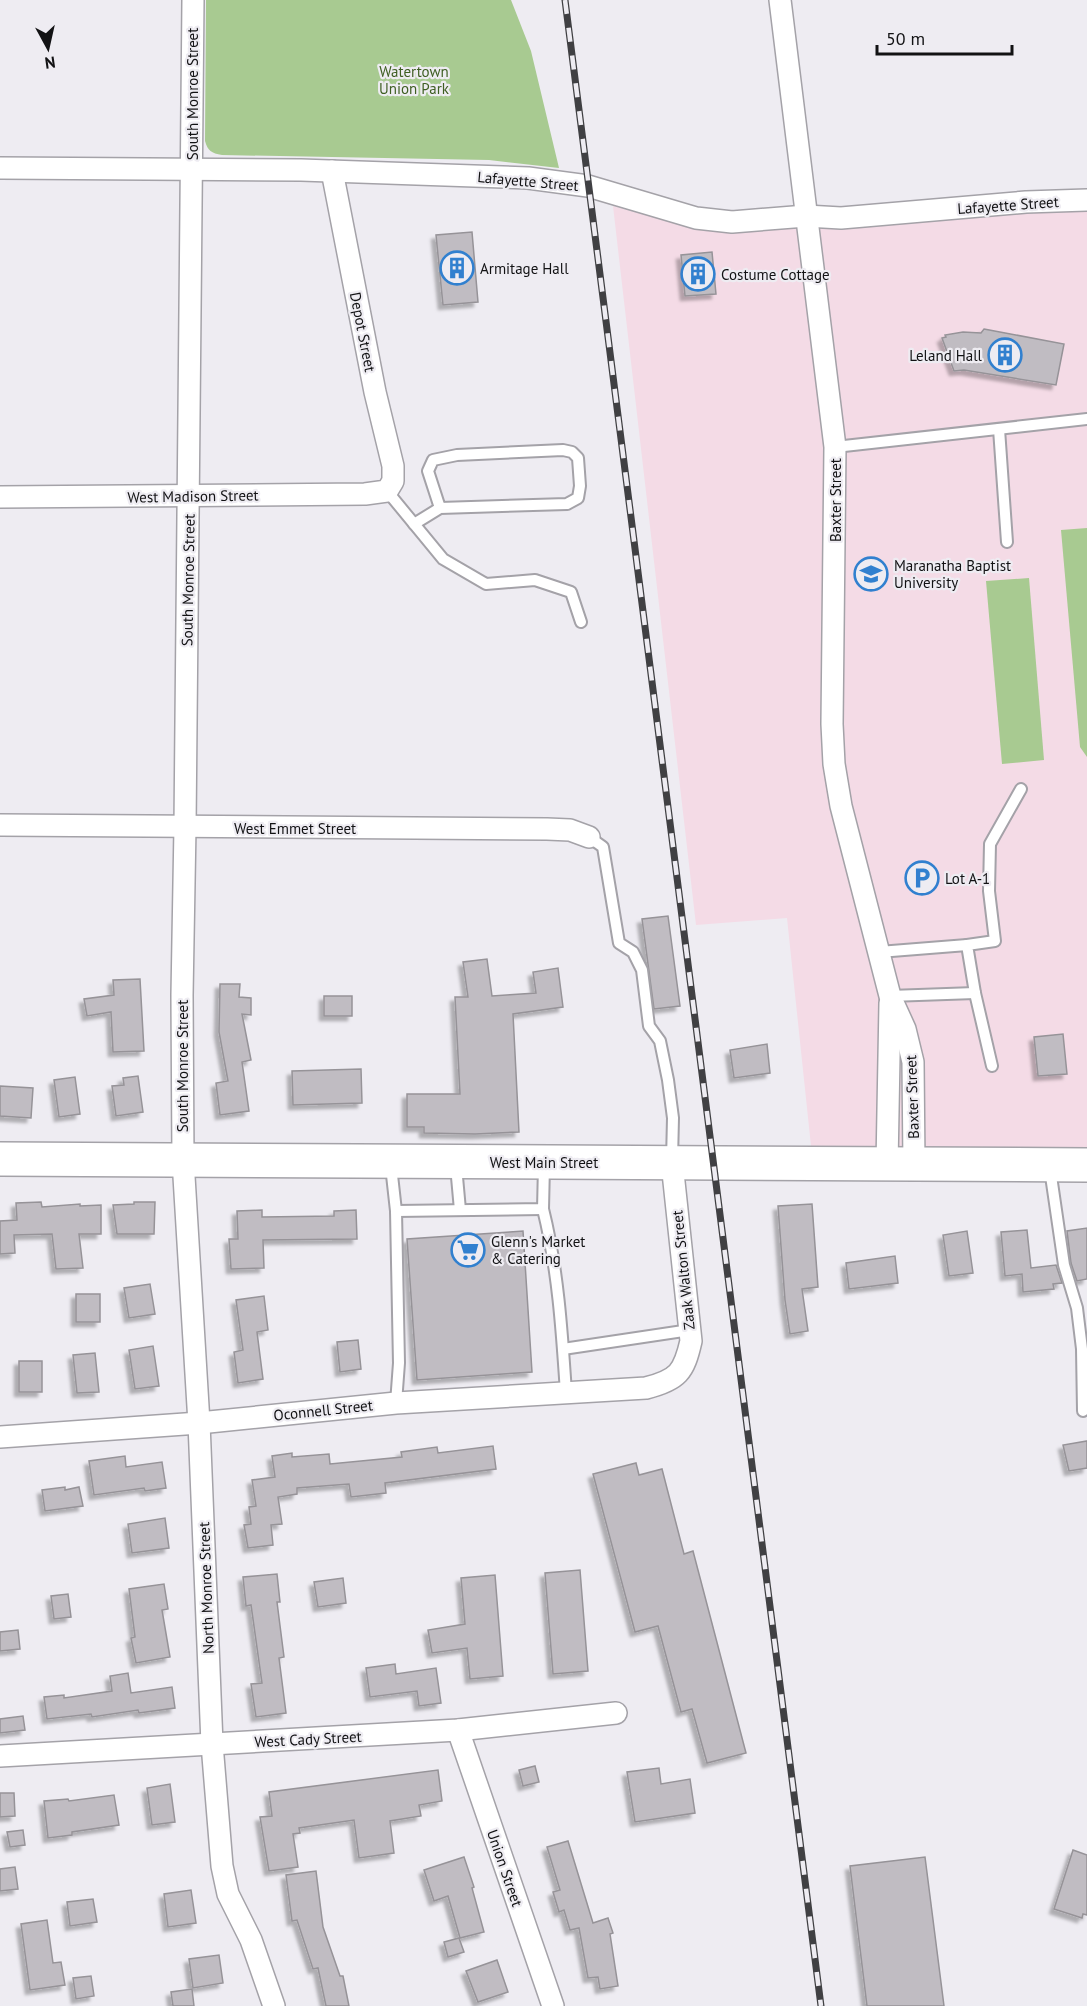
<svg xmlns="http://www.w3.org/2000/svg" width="1087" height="2006" font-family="'PT Sans',sans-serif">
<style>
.education{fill:#f4dbe6}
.green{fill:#a8ca91}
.building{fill:#c0bcc2;stroke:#969398;stroke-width:1.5;filter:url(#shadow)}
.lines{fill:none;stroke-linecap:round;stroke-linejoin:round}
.lane-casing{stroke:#a4a2a8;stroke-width:14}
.street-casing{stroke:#a4a2a8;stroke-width:24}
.primary-casing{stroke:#a4a2a8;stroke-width:36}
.lane{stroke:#fff;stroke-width:10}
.street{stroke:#fff;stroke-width:21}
.primary{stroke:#fff;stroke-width:33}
.rail-casing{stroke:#404043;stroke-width:7}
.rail{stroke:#eeecf2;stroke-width:4.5;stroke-dasharray:14;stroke-linecap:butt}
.labels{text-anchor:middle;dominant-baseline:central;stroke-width:4.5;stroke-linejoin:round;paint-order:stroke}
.park-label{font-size:15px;fill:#3e5e22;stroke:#eeecf2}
.street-label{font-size:15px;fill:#121214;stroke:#eeecf2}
.poi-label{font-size:15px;fill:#121214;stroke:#eeecf2;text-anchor:start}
</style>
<defs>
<filter id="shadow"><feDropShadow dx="-4.5" dy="4.5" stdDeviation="1.5" flood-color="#0004"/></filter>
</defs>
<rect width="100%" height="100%" fill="#eeecf2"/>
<polygon class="education" points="1087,205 1087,1151 811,1146 787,918 696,925 613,206 661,219 706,227"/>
<g class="green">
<path d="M206,0H511L531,51L559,168L489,160L222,155C211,153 208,151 205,141Z"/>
<polygon points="1087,528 1087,757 1080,747 1061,530"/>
<polygon points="1029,578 1044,760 1002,764 986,581"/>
</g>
<g class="building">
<polygon points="472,232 478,302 443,305 436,235"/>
<polygon points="712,252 716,294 685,296 681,255"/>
<polygon points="984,329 1064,344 1056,385 964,370 954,371 942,338 946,337 945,335 963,332 981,333"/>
<polygon points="668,916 680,1006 654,1009 642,919"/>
<polygon points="487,959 492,996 536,993 533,972 558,968 563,1007 513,1014 519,1132 475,1134 424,1133 424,1127 407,1127 407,1094 460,1094 455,997 468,997 463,962"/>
<polygon points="140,979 144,1051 113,1052 111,1012 87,1016 84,999 114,995 113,980"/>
<polygon points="220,984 240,984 239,997 251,998 251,1015 242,1014 251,1060 242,1062 249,1111 220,1115 216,1083 228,1081 219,1032"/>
<rect x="324" y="996" width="28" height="20"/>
<polygon points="1063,1034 1067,1074 1038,1076 1034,1037"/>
<polygon points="767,1044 770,1073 734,1078 730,1050"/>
<polygon points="361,1069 362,1103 293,1105 292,1071"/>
<polygon points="138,1076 143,1112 116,1116 112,1086 124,1085 123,1078"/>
<polygon points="75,1077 80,1114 59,1117 54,1080"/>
<polygon points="0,1086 33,1088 31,1118 0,1116"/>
<polygon points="41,1202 42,1207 80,1204 80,1206 101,1205 101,1234 79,1234 83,1268 56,1269 52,1234 14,1235 15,1253 0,1254 0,1221 17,1220 16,1203"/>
<polygon points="134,1202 155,1202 154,1234 117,1234 113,1205 134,1204"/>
<polygon points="812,1204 818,1287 802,1289 808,1331 790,1334 785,1300 778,1206"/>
<polygon points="262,1210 262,1217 334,1216 334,1211 356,1210 357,1239 263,1240 264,1268 231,1269 229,1239 238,1239 237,1211"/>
<polygon points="1087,1228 1087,1279 1077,1281 1071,1263 1067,1231"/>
<polygon points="1027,1230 1031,1268 1056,1265 1062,1283 1053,1284 1054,1289 1023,1292 1022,1274 1005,1276 1001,1232"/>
<polygon points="523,1231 532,1372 417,1380 407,1239"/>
<polygon points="967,1231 973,1273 949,1276 943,1235"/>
<polygon points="895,1256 898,1283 849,1289 846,1263"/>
<polygon points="150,1284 155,1314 129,1318 124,1288"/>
<rect x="76" y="1294" width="24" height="28"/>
<polygon points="264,1296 268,1330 257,1332 263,1379 238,1383 234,1352 243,1350 236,1300"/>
<polygon points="358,1340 361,1369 340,1372 337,1342"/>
<polygon points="153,1346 159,1386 135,1389 129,1350"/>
<polygon points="95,1353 99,1392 77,1393 73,1355"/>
<rect x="19" y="1361" width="23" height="31"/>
<polygon points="1087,1441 1087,1468 1069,1471 1063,1445"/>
<polygon points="493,1446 496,1469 385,1483 386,1493 351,1497 349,1484 297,1488 297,1494 278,1497 282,1524 271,1525 273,1545 248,1548 244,1525 251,1524 249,1507 256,1506 252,1480 275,1477 272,1456 292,1453 292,1457 329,1454 330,1464 402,1457 401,1452 437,1447 438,1453"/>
<polygon points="125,1456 126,1467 162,1462 166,1488 145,1491 144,1488 94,1495 89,1461"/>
<polygon points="636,1463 639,1475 662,1469 684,1554 693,1551 746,1753 707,1763 692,1709 681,1712 658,1626 635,1632 593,1474"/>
<polygon points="65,1487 65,1490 79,1487 83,1506 45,1511 42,1490"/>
<polygon points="165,1518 169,1548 132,1553 128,1524"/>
<polygon points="580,1570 588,1671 553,1674 545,1573"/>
<polygon points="277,1574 280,1602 277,1602 284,1657 279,1658 286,1713 256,1717 251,1684 262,1683 251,1605 246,1606 243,1577"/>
<polygon points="495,1575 503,1676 470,1679 467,1648 432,1653 428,1630 465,1624 461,1578"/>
<polygon points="343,1578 346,1603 318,1607 314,1582"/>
<polygon points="164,1584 168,1609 162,1610 170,1657 136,1663 131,1638 135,1637 129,1589"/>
<polygon points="68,1594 71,1617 54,1619 51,1596"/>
<polygon points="18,1630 20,1649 0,1651 0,1632"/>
<polygon points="395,1664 396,1674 436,1668 441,1703 419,1706 417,1691 370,1697 366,1668"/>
<polygon points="128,1673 131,1693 172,1687 175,1708 139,1713 138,1710 92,1717 91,1714 47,1719 44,1697 64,1695 64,1698 112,1691 110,1676"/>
<polygon points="23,1716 25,1730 0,1733 0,1719"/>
<polygon points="535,1766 539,1782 523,1786 519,1770"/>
<polygon points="659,1768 661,1784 690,1779 695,1813 635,1822 627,1772"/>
<polygon points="438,1770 442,1801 419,1805 421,1816 390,1821 394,1853 359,1858 354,1820 299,1828 300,1833 293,1834 298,1867 269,1871 260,1817 272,1816 269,1792"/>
<polygon points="170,1784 175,1822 152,1825 147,1788"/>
<polygon points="0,1793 14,1793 15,1816 0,1817"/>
<polygon points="114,1795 119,1825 72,1832 72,1835 48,1838 44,1801 68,1799 69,1801"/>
<polygon points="23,1830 25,1845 10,1847 7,1832"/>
<polygon points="568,1841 593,1923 608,1918 613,1933 610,1934 618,1986 600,1989 598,1977 588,1978 579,1928 570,1930 564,1910 559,1912 553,1892 560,1890 547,1847"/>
<polygon points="1073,1850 1087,1855 1087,1915 1083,1914 1082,1918 1054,1909"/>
<polygon points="464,1857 474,1887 472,1888 484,1932 460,1938 448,1896 434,1901 424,1870"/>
<polygon points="925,1857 944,2006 867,2006 850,1866"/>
<polygon points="15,1867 18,1889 0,1891 0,1869"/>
<polygon points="316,1871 323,1927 340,1976 343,1976 349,2006 326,2006 318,1968 313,1969 297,1920 292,1921 286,1875"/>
<polygon points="191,1890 196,1923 168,1927 164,1894"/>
<polygon points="93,1899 97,1922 70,1926 67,1902"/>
<polygon points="47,1920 53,1963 61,1962 65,1985 30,1990 21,1924"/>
<polygon points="459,1938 464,1952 448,1957 444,1942"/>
<polygon points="219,1955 223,1983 193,1988 189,1959"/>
<polygon points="497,1960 508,1992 478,2002 466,1971"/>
<polygon points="91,1976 94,1996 76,1999 73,1978"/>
<polygon points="192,1989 194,2006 173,2006 171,1992"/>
</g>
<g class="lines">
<defs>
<g id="lane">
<polyline points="999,429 1007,542"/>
<polyline points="835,447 1087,419"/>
<polyline points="387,491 443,559 486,584 535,580 571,592 581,622"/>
<polyline points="414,524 440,508 567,504 578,498 580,486 578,458 572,452 563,450 457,455 433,460 428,471 440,508"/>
<polyline points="589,837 603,847 619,943 633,952 642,970 649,1026 660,1041 668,1080 673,1118 672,1160"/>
<polyline points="879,952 967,945"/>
<polyline points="890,996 975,993"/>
<polyline points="992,1066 975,993 967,945 995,941 989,891 990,844 1021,789"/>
<polyline points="391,1166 396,1211 543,1209 544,1165"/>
<polyline points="456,1166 460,1210"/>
<polyline points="1050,1169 1064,1265 1077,1308 1082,1349 1083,1411"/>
<path d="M543,1209C558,1269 562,1332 566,1393"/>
<polyline points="563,1349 690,1330"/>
<polyline points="396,1403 399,1363 396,1211"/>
</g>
<g id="street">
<polyline points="193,0 185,827 182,995 183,1160 199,1423 212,1744 222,1866 228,1894 251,1940 274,2006"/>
<polyline points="780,0 835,447 832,724 834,764 841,806 890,996 905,1029 913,1062 914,1165"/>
<polyline points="0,168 301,170 528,178 588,186 696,218 732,222 806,216 841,218 1026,202 1087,200"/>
<polyline points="0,497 365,494 387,491 393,481 393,466 375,392 332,171"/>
<polyline points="0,825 547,829 570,830 589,837"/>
<polyline points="887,1165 890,1003"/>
<path d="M0,1437L199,1423L396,1403L646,1388C678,1380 684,1372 691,1341L672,1163"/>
<polyline points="458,1730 553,2006"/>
<polyline points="0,1756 458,1730 616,1713"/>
</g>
<polyline id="primary" points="0,1159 1087,1165"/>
</defs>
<use href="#lane" class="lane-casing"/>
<use href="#street" class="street-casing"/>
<use href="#primary" class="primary-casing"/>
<use href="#lane" class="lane"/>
<use href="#street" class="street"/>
<use href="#primary" class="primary"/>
<defs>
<polyline id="rail" points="565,0 821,2006"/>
</defs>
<use href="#rail" class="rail-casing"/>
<use href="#rail" class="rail"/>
</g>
<defs>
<symbol id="building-ring" viewBox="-11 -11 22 22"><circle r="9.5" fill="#eeecf2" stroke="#3180cf" stroke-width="1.5"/><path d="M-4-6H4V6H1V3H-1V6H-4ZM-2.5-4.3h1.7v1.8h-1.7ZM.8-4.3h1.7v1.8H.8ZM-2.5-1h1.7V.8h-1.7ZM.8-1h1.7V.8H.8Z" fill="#3180cf"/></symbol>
<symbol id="university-ring" viewBox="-11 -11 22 22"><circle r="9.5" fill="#eeecf2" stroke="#3180cf" stroke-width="1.5"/><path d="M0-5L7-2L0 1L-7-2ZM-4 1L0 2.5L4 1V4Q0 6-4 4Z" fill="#3180cf"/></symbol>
<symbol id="parking-ring" viewBox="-11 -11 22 22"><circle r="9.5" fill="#eeecf2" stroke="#3180cf" stroke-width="1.5"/><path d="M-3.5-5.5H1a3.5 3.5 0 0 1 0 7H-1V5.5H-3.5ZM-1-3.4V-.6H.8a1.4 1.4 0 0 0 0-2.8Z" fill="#3180cf"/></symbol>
<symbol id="supermarket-ring" viewBox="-11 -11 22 22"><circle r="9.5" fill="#eeecf2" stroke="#3180cf" stroke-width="1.5"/><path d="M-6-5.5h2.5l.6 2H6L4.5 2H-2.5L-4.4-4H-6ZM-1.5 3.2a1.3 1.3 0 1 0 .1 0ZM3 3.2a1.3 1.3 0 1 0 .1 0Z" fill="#3180cf"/></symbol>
</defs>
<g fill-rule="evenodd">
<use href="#building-ring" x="438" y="249" width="38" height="38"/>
<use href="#building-ring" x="679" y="255" width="38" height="38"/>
<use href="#building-ring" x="986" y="336" width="38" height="38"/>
<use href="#university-ring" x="852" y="555" width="38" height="38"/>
<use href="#parking-ring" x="903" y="859" width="38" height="38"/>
<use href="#supermarket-ring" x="449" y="1231" width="38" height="38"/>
</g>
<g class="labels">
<g class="park-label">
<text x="414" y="71">Watertown<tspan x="414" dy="17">Union Park</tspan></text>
</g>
<g class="street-label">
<text transform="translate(192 94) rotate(-90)">South Monroe Street</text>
<text transform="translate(528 181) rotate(5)">Lafayette Street</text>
<text transform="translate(1008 205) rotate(-4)">Lafayette Street</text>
<text transform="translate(363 332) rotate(79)">Depot Street</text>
<text transform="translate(193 496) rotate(-1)">West Madison Street</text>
<text transform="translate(835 500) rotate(-90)">Baxter Street</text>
<text transform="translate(188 580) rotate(-89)">South Monroe Street</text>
<text x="295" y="828">West Emmet Street</text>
<text transform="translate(182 1066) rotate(-90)">South Monroe Street</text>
<text transform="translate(912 1097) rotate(-92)">Baxter Street</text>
<text x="544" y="1162">West Main Street</text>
<text transform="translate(683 1270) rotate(-96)">Zaak Walton Street</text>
<text transform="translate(323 1410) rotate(-6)">Oconnell Street</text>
<text transform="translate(206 1588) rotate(-92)">North Monroe Street</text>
<text transform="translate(308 1739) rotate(-3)">West Cady Street</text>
<text transform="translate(505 1868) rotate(71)">Union Street</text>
</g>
<g class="poi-label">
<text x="480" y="268">Armitage Hall</text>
<text x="721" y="274">Costume Cottage</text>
<text x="982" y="355" text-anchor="end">Leland Hall</text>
<text x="894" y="565">Maranatha Baptist<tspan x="894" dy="17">University</tspan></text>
<text x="945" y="878">Lot A-1</text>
<text x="491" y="1241">Glenn's Market<tspan x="491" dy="17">&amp; Catering</tspan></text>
</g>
</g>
<g transform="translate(48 48) rotate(172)" stroke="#eeecf2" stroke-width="4.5" paint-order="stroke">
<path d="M0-4.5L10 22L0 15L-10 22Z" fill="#121214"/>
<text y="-9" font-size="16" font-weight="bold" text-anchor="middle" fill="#121214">N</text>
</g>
<path d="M877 45v9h135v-9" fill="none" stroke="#121214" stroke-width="3"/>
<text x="886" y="45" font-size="18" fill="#121214" stroke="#eeecf2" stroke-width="4.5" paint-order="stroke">50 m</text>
</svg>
